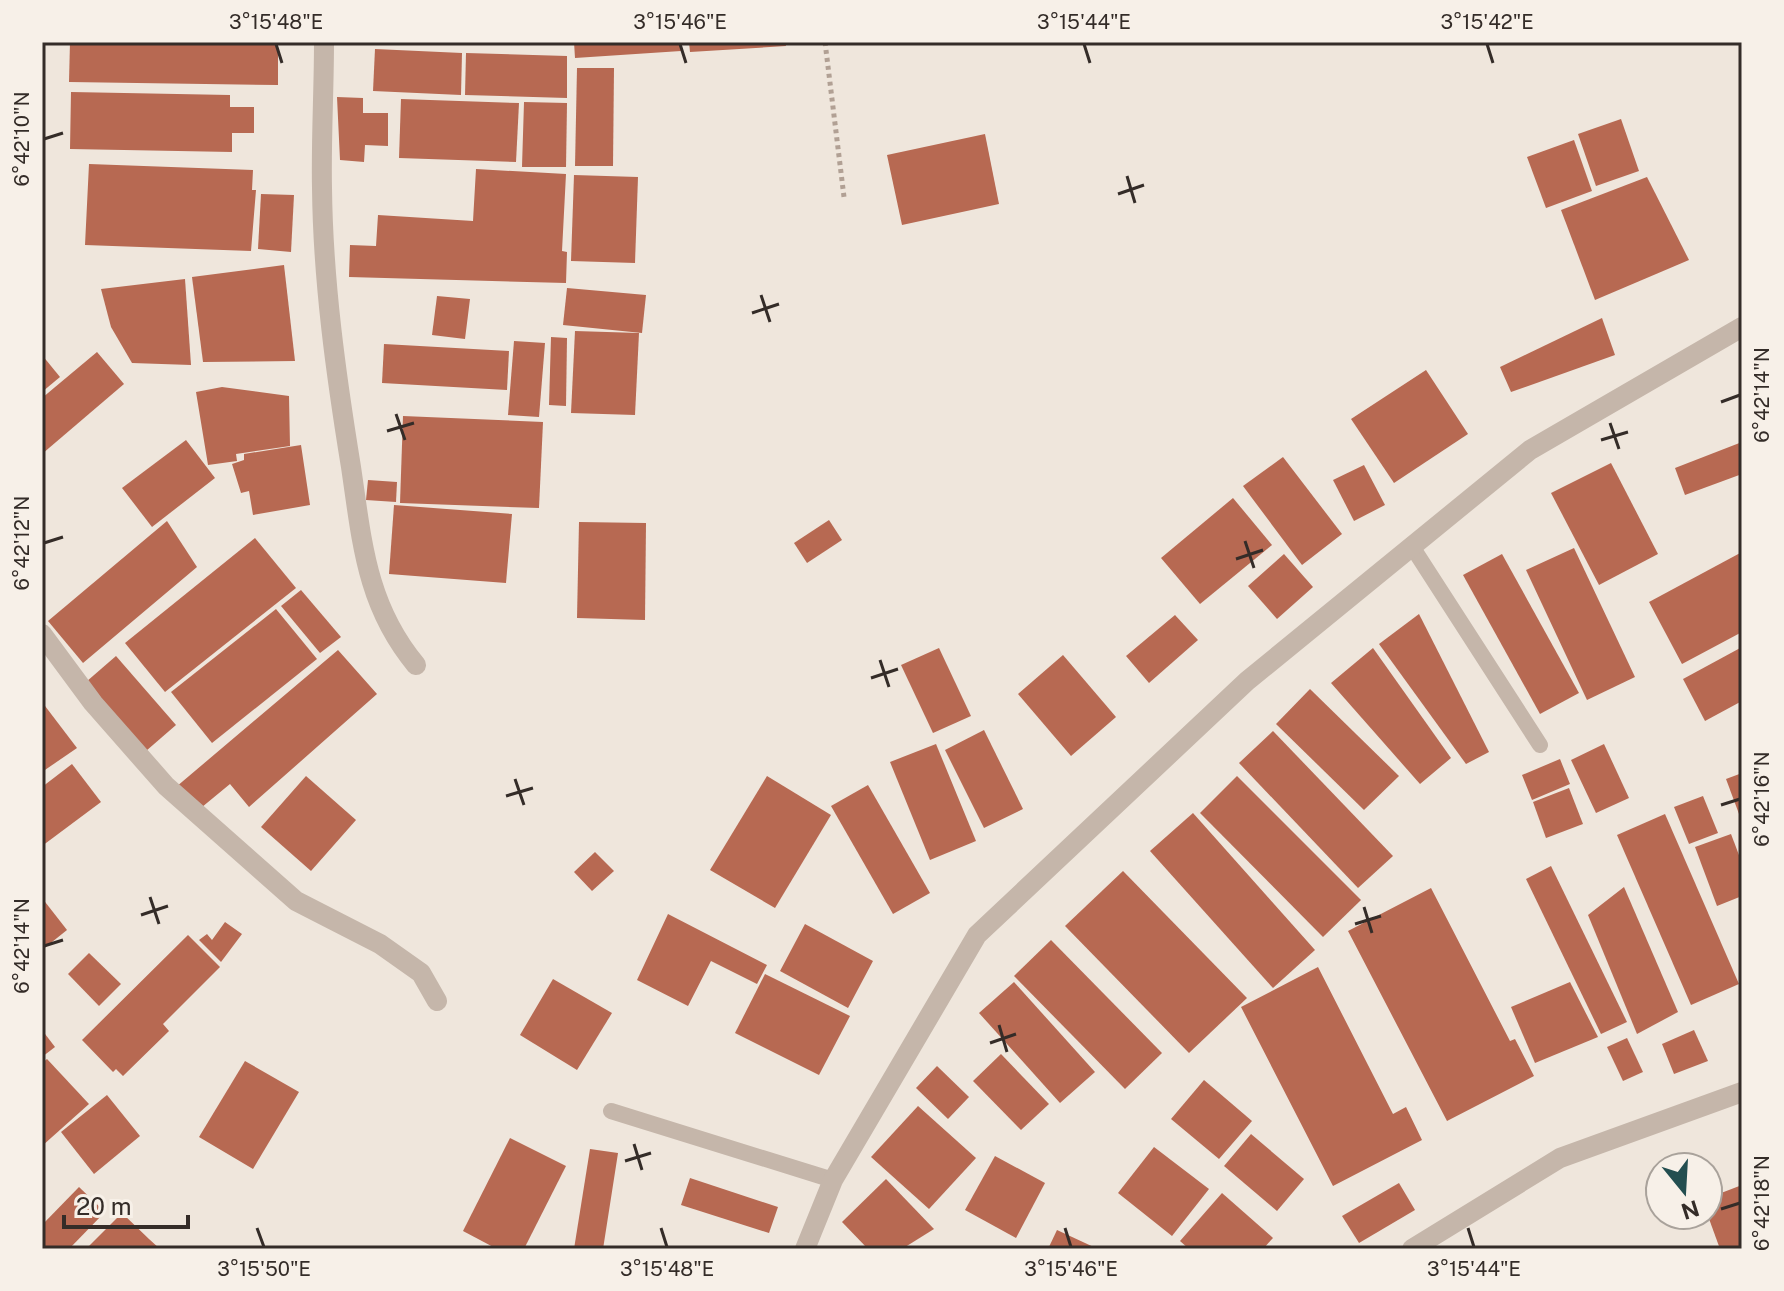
<svg xmlns="http://www.w3.org/2000/svg" width="1784" height="1291" font-family="'Public Sans',sans-serif">
<style>
.building{fill:#b76952}
.lines{fill:none;stroke-linecap:round;stroke-linejoin:round}
.path{stroke:#b1a094;stroke-width:5;stroke-dasharray:4 4;stroke-linecap:butt}
.lane{stroke:#c5b6aa;stroke-width:16}
.street{stroke:#c5b6aa;stroke-width:20}
.ticks{fill:none;stroke:#342c28;stroke-width:3}
.neatline{fill:none;stroke:#342c28;stroke-width:3}
.ticks-label{font-size:20px;text-anchor:middle;fill:#342c28}
</style>
<rect width="100%" height="100%" fill="#efe6dc"/>
<g class="building">
<polygon points="70,42 278,42 278,85 69,82"/>
<polygon points="574,42 680,42 681,51 575,58"/>
<polygon points="689,42 785,42 786,46 690,52"/>
<polygon points="375,49 462,53 461,95 373,91"/>
<polygon points="466,53 567,56 567,98 465,95"/>
<polygon points="577,68 614,68 613,166 575,166"/>
<polygon points="71,92 230,95 230,107 254,107 254,133 232,133 232,152 70,149"/>
<polygon points="337,97 363,98 363,113 388,113 388,146 365,145 364,162 340,160"/>
<polygon points="401,99 519,103 516,162 399,158"/>
<polygon points="524,102 567,103 566,167 522,167"/>
<polygon points="1621,119 1639,171 1596,186 1578,134"/>
<polygon points="985,134 999,204 902,225 887,155"/>
<polygon points="1574,140 1592,191 1546,208 1527,157"/>
<polygon points="89,164 253,170 252,190 256,190 251,251 85,245"/>
<polygon points="476,169 566,174 562,251 567,252 566,283 349,277 350,245 376,246 378,215 473,221"/>
<polygon points="574,175 638,177 635,263 571,261"/>
<polygon points="1647,177 1689,260 1595,300 1561,210"/>
<polygon points="261,194 294,195 291,252 258,249"/>
<polygon points="284,265 295,361 203,362 192,277"/>
<polygon points="185,279 191,365 132,363 111,327 101,289"/>
<polygon points="567,288 646,295 642,333 563,325"/>
<polygon points="437,296 470,299 465,339 432,335"/>
<polygon points="1602,318 1615,355 1511,392 1500,367"/>
<polygon points="575,331 639,333 635,415 571,413"/>
<polygon points="551,337 567,338 566,406 549,405"/>
<polygon points="514,341 545,343 539,417 508,415"/>
<polygon points="384,344 509,351 507,390 382,383"/>
<polygon points="97,352 124,384 42,454 42,398"/>
<polygon points="42,355 60,377 42,392"/>
<polygon points="1426,370 1468,434 1394,483 1351,419"/>
<polygon points="222,387 289,396 290,446 236,454 237,461 208,465 196,392"/>
<polygon points="403,416 543,422 539,508 400,503"/>
<polygon points="186,440 215,478 152,527 122,488"/>
<polygon points="1742,442 1742,474 1685,495 1675,468"/>
<polygon points="301,445 310,505 253,515 249,491 241,493 232,464 244,460 244,454"/>
<polygon points="1283,457 1342,534 1302,565 1243,486"/>
<polygon points="1611,463 1658,554 1599,585 1551,493"/>
<polygon points="1364,465 1385,505 1354,521 1333,480"/>
<polygon points="368,480 397,482 396,502 366,500"/>
<polygon points="1233,498 1272,545 1200,604 1161,558"/>
<polygon points="394,505 512,514 506,583 389,574"/>
<polygon points="829,520 842,540 807,563 794,543"/>
<polygon points="167,521 197,567 83,663 48,621"/>
<polygon points="579,522 646,523 645,620 577,618"/>
<polygon points="255,538 296,588 165,692 125,643"/>
<polygon points="1574,548 1635,677 1587,700 1526,570"/>
<polygon points="1742,552 1742,632 1682,664 1649,602"/>
<polygon points="1284,554 1313,587 1277,619 1248,586"/>
<polygon points="1502,554 1579,693 1540,714 1463,575"/>
<polygon points="301,590 341,637 320,653 281,606"/>
<polygon points="276,609 317,659 212,743 171,692"/>
<polygon points="1419,614 1489,752 1466,764 1379,644"/>
<polygon points="1175,615 1198,640 1149,683 1126,656"/>
<polygon points="1742,647 1742,701 1705,721 1683,679"/>
<polygon points="939,648 971,716 933,733 901,665"/>
<polygon points="1373,648 1451,758 1420,784 1331,683"/>
<polygon points="338,650 377,694 249,807 230,784 196,812 176,787"/>
<polygon points="1063,655 1116,717 1071,756 1018,694"/>
<polygon points="116,656 176,725 146,751 86,682"/>
<polygon points="1310,689 1399,776 1364,810 1276,724"/>
<polygon points="42,702 77,748 42,772"/>
<polygon points="984,730 1023,809 984,828 945,750"/>
<polygon points="1273,731 1393,856 1358,888 1239,763"/>
<polygon points="936,744 976,841 930,860 890,762"/>
<polygon points="1604,744 1629,798 1596,813 1571,760"/>
<polygon points="1560,759 1570,784 1532,800 1522,775"/>
<polygon points="72,764 101,802 42,846 42,787"/>
<polygon points="1742,773 1742,822 1726,779"/>
<polygon points="306,776 356,820 311,871 261,827"/>
<polygon points="767,776 831,815 775,908 710,870"/>
<polygon points="1237,776 1361,900 1323,937 1200,813"/>
<polygon points="868,785 930,893 893,914 831,806"/>
<polygon points="1569,788 1583,824 1546,838 1533,802"/>
<polygon points="1703,796 1718,833 1689,844 1674,807"/>
<polygon points="1193,813 1315,950 1273,988 1150,851"/>
<polygon points="1665,814 1739,984 1691,1005 1617,835"/>
<polygon points="1731,834 1742,863 1742,896 1717,906 1695,847"/>
<polygon points="595,852 614,871 592,891 574,872"/>
<polygon points="1551,866 1627,1022 1601,1034 1526,879"/>
<polygon points="1123,871 1247,998 1189,1053 1065,926"/>
<polygon points="1624,887 1678,1012 1637,1034 1588,915"/>
<polygon points="1431,888 1510,1041 1515,1039 1534,1076 1447,1121 1348,931"/>
<polygon points="42,898 67,930 42,950"/>
<polygon points="668,914 767,965 757,984 711,961 688,1006 637,980"/>
<polygon points="225,922 242,934 221,962 199,940 207,934 212,940"/>
<polygon points="805,924 873,961 848,1008 780,971"/>
<polygon points="188,935 220,967 163,1024 169,1031 123,1076 116,1069 113,1072 82,1040"/>
<polygon points="1051,940 1162,1053 1125,1089 1014,976"/>
<polygon points="89,953 121,984 99,1006 68,974"/>
<polygon points="1318,967 1393,1114 1406,1107 1422,1140 1333,1186 1241,1007"/>
<polygon points="765,974 850,1016 819,1075 735,1033"/>
<polygon points="553,979 612,1013 577,1070 520,1035"/>
<polygon points="1014,982 1095,1072 1060,1103 979,1013"/>
<polygon points="1570,982 1598,1037 1535,1063 1511,1007"/>
<polygon points="42,1030 55,1047 42,1057"/>
<polygon points="1694,1030 1708,1061 1674,1074 1662,1044"/>
<polygon points="1627,1038 1643,1072 1623,1081 1607,1047"/>
<polygon points="1001,1054 1049,1104 1021,1130 973,1081"/>
<polygon points="47,1059 89,1104 42,1146 42,1063"/>
<polygon points="245,1061 299,1092 253,1169 199,1137"/>
<polygon points="937,1066 969,1097 948,1119 916,1088"/>
<polygon points="1204,1080 1252,1121 1219,1159 1171,1119"/>
<polygon points="107,1095 140,1136 94,1174 61,1132"/>
<polygon points="918,1106 976,1158 929,1209 871,1157"/>
<polygon points="1251,1134 1304,1179 1277,1211 1224,1166"/>
<polygon points="510,1138 566,1166 524,1249 497,1249 463,1231"/>
<polygon points="1154,1147 1209,1189 1172,1236 1118,1193"/>
<polygon points="590,1149 618,1153 603,1249 574,1249"/>
<polygon points="995,1156 1045,1183 1016,1238 965,1210"/>
<polygon points="690,1178 778,1207 769,1233 681,1205"/>
<polygon points="886,1179 934,1229 902,1249 868,1249 842,1222"/>
<polygon points="1399,1183 1415,1210 1359,1243 1342,1216"/>
<polygon points="1742,1185 1742,1249 1720,1249 1708,1216 1708,1198"/>
<polygon points="79,1187 105,1212 69,1249 46,1249 42,1245 42,1225"/>
<polygon points="1222,1193 1273,1238 1263,1249 1189,1249 1180,1241"/>
<polygon points="122,1213 149,1239 160,1249 86,1249"/>
<polygon points="1057,1230 1098,1249 1048,1249"/>
</g>
<g class="lines">
<polyline class="path" points="825,42 844,197"/>
<g class="lane">
<polyline points="1411,545 1540,745"/>
<polyline points="611,1111 833,1180"/>
</g>
<g class="street">
<path d="M324,42C324,91 321,139 322,188C323,281 336,375 351,467C362,541 366,605 416,665"/>
<polyline points="42,634 93,703 166,786 296,901 380,944 421,973 437,1001"/>
<polyline points="805,1249 833,1180 977,935 1247,681 1530,450 1742,327"/>
<polyline points="1412,1249 1560,1158 1742,1092"/>
</g>
</g>
<path class="ticks" d="M276,44L282,63M680,44L686,63M1084,44L1090,63M1487,44L1493,63M44,139L63,133M1127,176L1135,203M1118,194L1144,185M761,295L770,322M752,313L779,304M1721,402L1740,395M396,414L405,440M1610,423L1619,449M387,431L414,423M1601,440L1628,432M1245,541L1254,568M44,543L63,537M1236,559L1263,550M880,660L889,687M871,678L898,669M515,779L524,805M506,796L533,788M1721,805L1740,799M150,897L159,924M1364,907L1372,933M141,915L168,906M1355,924L1381,916M44,946L63,940M999,1025L1007,1052M990,1043L1016,1034M634,1144L642,1170M625,1161L651,1153M1721,1209L1740,1203M257,1228L264,1247M661,1228L667,1247M1065,1228L1071,1247M1468,1228L1474,1247"/>
<rect width="1784" height="1291" fill="none" stroke="#f7f0e8" stroke-width="88"/>
<g transform="translate(1684 1191) rotate(162)"><circle r="38" fill="#f7f0e8" stroke="#a9a29b" stroke-width="2"/>
<path d="M0-6L14 30L0 20L-14 30Z" fill="#234e50"/>
<text y="-12" font-size="22" font-weight="bold" text-anchor="middle" fill="#342c28">N</text>
</g>
<path d="M64 1215v12h124v-12" fill="none" stroke="#342c28" stroke-width="4"/>
<text x="76" y="1215" font-size="24" fill="#342c28" stroke="#f7f0e8" stroke-width="6" paint-order="stroke">20 m</text>
<rect x="44" y="44" width="1696" height="1203" class="neatline"/>
<g class="ticks-label">
<text x="276" y="29">3°15'48"E</text>
<text x="680" y="29">3°15'46"E</text>
<text x="1084" y="29">3°15'44"E</text>
<text x="1487" y="29">3°15'42"E</text>
<text transform="translate(22 139) rotate(-90)" y="7">6°42'10"N</text>
<text transform="translate(1762 395) rotate(-90)" y="7">6°42'14"N</text>
<text transform="translate(22 543) rotate(-90)" y="7">6°42'12"N</text>
<text transform="translate(1762 799) rotate(-90)" y="7">6°42'16"N</text>
<text transform="translate(22 946) rotate(-90)" y="7">6°42'14"N</text>
<text transform="translate(1762 1203) rotate(-90)" y="7">6°42'18"N</text>
<text x="264" y="1276">3°15'50"E</text>
<text x="667" y="1276">3°15'48"E</text>
<text x="1071" y="1276">3°15'46"E</text>
<text x="1474" y="1276">3°15'44"E</text>
</g>
</svg>
